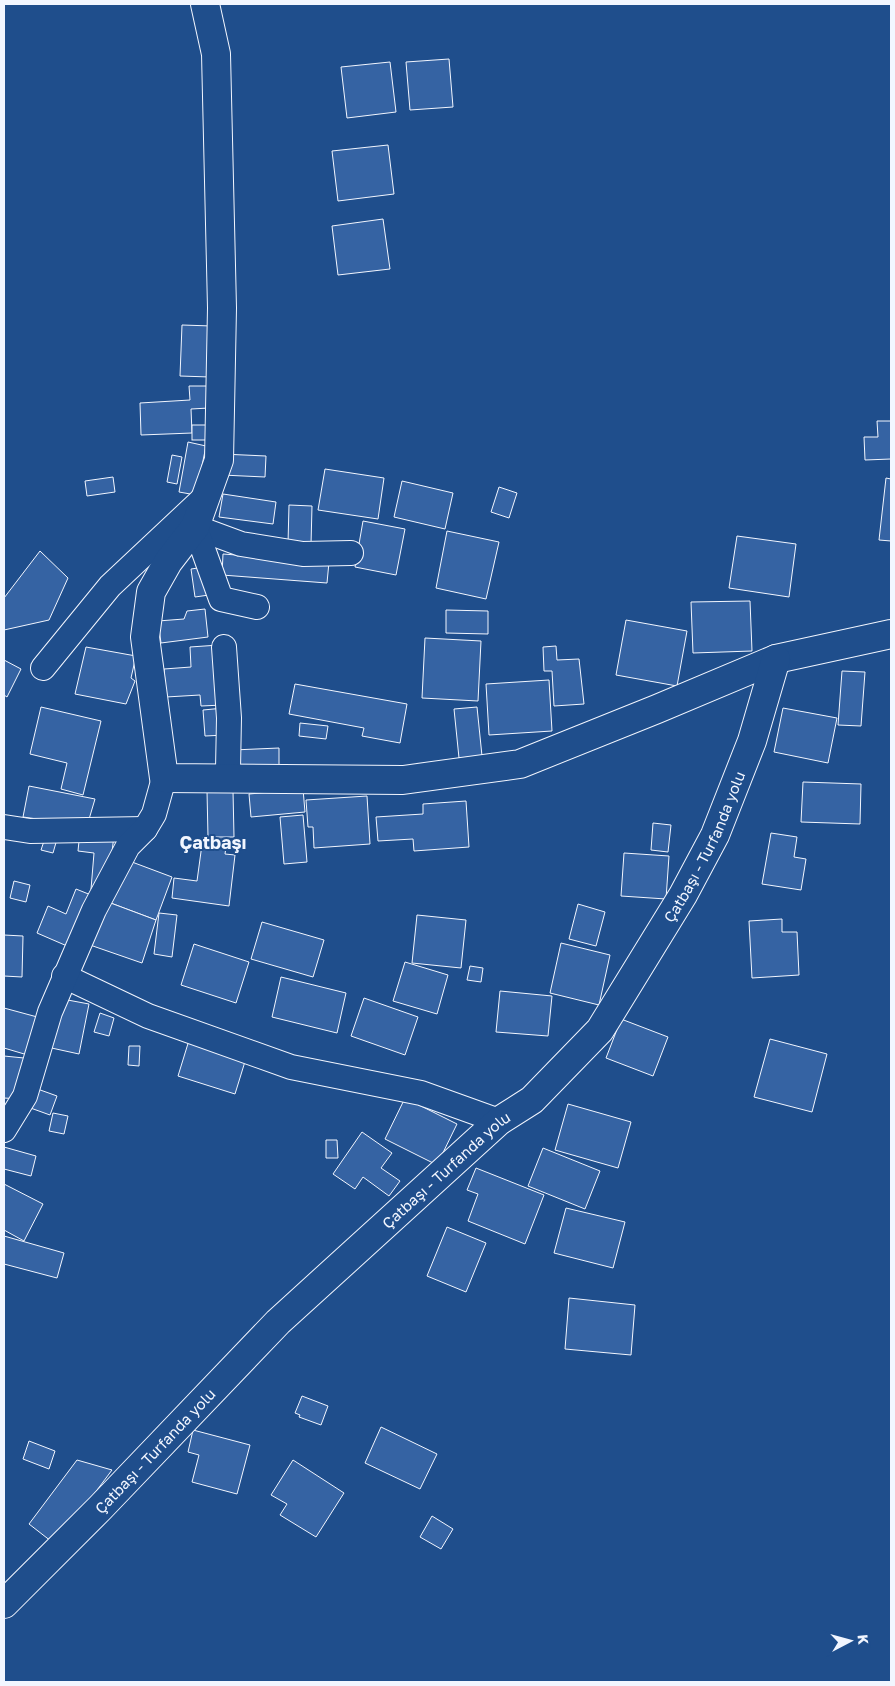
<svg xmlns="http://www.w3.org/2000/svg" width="895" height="1686" font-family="'Golos Text',sans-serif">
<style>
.building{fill:#3563a3;stroke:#f2f6ff}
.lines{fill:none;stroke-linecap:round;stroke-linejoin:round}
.street-casing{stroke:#f2f6ff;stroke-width:26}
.secondary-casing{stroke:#f2f6ff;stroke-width:30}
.street{stroke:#1f4e8c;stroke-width:24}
.secondary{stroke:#1f4e8c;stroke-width:28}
.labels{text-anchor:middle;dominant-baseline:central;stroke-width:4;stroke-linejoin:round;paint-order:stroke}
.street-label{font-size:15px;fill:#f2f6ff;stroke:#1f4e8c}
.quarter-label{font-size:18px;font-weight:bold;fill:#f2f6ff;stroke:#1f4e8c}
</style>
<rect width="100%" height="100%" fill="#1f4e8c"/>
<g class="building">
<polygon points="449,59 453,107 410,110 406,62"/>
<polygon points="390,62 396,112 347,118 341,67"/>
<polygon points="388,145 394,194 338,201 332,151"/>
<polygon points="383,219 390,269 338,275 332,226"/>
<polygon points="182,325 212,326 210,377 180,376"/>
<polygon points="189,386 207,386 209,408 191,409 192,433 141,435 140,403 190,400"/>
<polygon points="877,421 891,421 891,459 865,460 864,437 878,437"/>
<rect x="192" y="425" width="18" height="15"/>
<polygon points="188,442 206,446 196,495 179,492"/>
<polygon points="222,454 266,456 265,477 222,475"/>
<polygon points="172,455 182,457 177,484 167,482"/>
<polygon points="325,469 384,478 378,519 318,510"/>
<polygon points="113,477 115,492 87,496 85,481"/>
<polygon points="886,478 891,479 891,541 879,540"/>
<polygon points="402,481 453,493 445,529 394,517"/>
<polygon points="499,487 517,493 509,518 491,512"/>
<polygon points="223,494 276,502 273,524 219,517"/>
<polygon points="289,505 312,506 311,545 288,544"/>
<polygon points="363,521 405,529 396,575 355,567"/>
<polygon points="447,531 499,542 486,599 436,588"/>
<polygon points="737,536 796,544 789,597 729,588"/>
<polygon points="40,551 68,578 49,620 4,630 4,598"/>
<polygon points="223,554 329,562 327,583 222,575"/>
<polygon points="205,567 209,595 195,597 191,569"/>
<polygon points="750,601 752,651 693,653 691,602"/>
<polygon points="205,609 208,637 161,643 158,621 184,619 187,611"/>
<polygon points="446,610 488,611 488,634 446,633"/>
<polygon points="626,620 687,631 677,686 616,675"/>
<polygon points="425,638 481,641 478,701 422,698"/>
<polygon points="219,645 223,705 201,706 200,695 166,697 164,669 191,667 190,647"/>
<polygon points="556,646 557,660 579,659 584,704 554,706 552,671 544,671 543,647"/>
<polygon points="86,647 136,656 131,678 135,681 126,704 75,694"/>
<polygon points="4,660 21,669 7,697 4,695"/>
<polygon points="842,671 865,672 861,726 838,725"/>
<polygon points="549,680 552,731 489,735 486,684"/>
<polygon points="295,684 407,704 400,743 362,736 364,728 289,714"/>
<polygon points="41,707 101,721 83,795 61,789 67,763 30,754"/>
<polygon points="477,707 482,756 459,758 454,709"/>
<polygon points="224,708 226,735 205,736 203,710"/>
<polygon points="783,708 837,718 828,763 774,752"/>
<polygon points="300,723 328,726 326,739 299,736"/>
<polygon points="279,748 279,771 234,773 233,750"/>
<polygon points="803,782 861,784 860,824 801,822"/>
<polygon points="29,786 95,799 87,826 23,817"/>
<polygon points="303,789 305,812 251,817 249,794"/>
<polygon points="207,791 233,791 234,837 208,837"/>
<polygon points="367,796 370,844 314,848 313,827 308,827 306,800"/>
<polygon points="466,801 469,847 414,851 413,839 378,841 376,817 423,814 423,804"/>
<polygon points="303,815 307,862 284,864 280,817"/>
<polygon points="653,823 671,825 668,852 651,850"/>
<polygon points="80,831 114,835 110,869 104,890 91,889 94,853 78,851"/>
<polygon points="771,833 797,837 794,857 806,859 801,890 762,884"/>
<polygon points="46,835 57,839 53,853 41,850"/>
<polygon points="203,837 227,840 225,854 235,855 229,906 172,898 174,878 197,881"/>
<polygon points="624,853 669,856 666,899 621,896"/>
<polygon points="124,859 172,877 156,920 108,902"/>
<polygon points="14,881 30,885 26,902 10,898"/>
<polygon points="76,889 96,897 74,949 37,933 48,906 66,914"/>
<polygon points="108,902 156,920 142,963 90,945"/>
<polygon points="578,904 605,912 596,946 569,939"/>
<polygon points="159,913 177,915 172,957 154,954"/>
<polygon points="417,915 466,920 461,968 412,963"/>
<polygon points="782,919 782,932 797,932 799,975 752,978 749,921"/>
<polygon points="262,922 324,940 313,977 251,959"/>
<polygon points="4,935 23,936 22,977 4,976"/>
<polygon points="561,943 610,955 599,1005 550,993"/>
<polygon points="194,944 249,962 236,1003 181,985"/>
<polygon points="405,962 448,975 437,1014 393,1001"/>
<polygon points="470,966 483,968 481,982 467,980"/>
<polygon points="281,977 346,993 337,1033 272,1017"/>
<polygon points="500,991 552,996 548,1036 496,1032"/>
<polygon points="57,998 89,1004 79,1054 47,1047"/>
<polygon points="364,998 418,1017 405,1055 351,1036"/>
<polygon points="4,1008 41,1018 31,1056 4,1048"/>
<polygon points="100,1013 114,1018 109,1036 94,1032"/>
<polygon points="621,1019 668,1037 653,1076 606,1058"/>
<polygon points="190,1037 247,1055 235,1094 178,1076"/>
<polygon points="770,1039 827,1054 812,1112 754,1097"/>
<polygon points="129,1046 140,1046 139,1066 128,1065"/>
<polygon points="4,1056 24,1058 20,1099 4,1098"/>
<polygon points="32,1087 57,1096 50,1115 25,1106"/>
<polygon points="405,1098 457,1124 437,1165 385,1139"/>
<polygon points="568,1104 631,1122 618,1168 555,1150"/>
<polygon points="53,1113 68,1116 64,1134 49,1131"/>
<polygon points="362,1132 392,1153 381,1168 400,1181 389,1196 363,1177 355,1189 333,1174"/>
<polygon points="326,1140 337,1140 338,1158 326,1158"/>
<polygon points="4,1147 36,1156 31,1176 4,1169"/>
<polygon points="543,1148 600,1171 585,1209 528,1186"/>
<polygon points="476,1168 544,1195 525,1244 468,1221 478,1194 467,1190"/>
<polygon points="4,1184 43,1204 24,1241 4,1230"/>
<polygon points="566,1208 625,1222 613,1268 554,1253"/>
<polygon points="447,1227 486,1243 466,1292 427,1276"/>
<polygon points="4,1236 64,1253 57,1278 4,1264"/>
<polygon points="569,1298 635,1305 631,1355 565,1349"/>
<polygon points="302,1396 328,1406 321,1425 299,1417 300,1415 295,1413"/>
<polygon points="381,1427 437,1454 420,1489 365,1463"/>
<polygon points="193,1430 250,1445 237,1494 192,1482 199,1455 188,1452"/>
<polygon points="29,1441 55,1451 49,1469 23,1459"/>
<polygon points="77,1460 112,1470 56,1545 29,1524"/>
<polygon points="293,1460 344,1493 316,1537 280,1515 287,1504 271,1495"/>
<polygon points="432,1516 453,1529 441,1549 420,1537"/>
</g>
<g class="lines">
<defs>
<g id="street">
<polyline points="195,527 241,544 303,554 351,553"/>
<polyline points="195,527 221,599 257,607"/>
<polyline points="224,647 229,718 228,769 231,778"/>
<polyline points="43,668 110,586 207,495"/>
<polyline points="4,827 30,831 145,829"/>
<polyline points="64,976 148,1016 291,1067 421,1093 499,1121"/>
<polyline points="4,1130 25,1096 50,1012 94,910 128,846 145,829 154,814 164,778"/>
</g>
<g id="secondary">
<polyline points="205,4 216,54 222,308 219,460 195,527 168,562 151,592 145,637 164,778 403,780 520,764 657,709 776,659 891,634"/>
<path id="s1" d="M4,1604L100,1508L278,1322L499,1121L532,1100L600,1030L683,895L715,835L752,741L776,659"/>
</g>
</defs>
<use href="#street" class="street-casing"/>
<use href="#secondary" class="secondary-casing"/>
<use href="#street" class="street"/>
<use href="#secondary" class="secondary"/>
</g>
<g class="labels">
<g class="street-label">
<text stroke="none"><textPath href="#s1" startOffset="1040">Çatbaşı - Turfanda yolu</textPath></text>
<text stroke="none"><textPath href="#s1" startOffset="620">Çatbaşı - Turfanda yolu</textPath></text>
<text stroke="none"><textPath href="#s1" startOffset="215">Çatbaşı - Turfanda yolu</textPath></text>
</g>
<g class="quarter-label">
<text x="213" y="842">Çatbaşı</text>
</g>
</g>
<rect width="895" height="1686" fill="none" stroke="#f2f6ff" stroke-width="10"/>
<g transform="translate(850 1641) rotate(84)" stroke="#1f4e8c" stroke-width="4" paint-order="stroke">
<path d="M0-4L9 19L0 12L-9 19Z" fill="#f2f6ff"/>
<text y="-8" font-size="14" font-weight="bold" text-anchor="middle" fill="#f2f6ff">K</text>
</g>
</svg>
